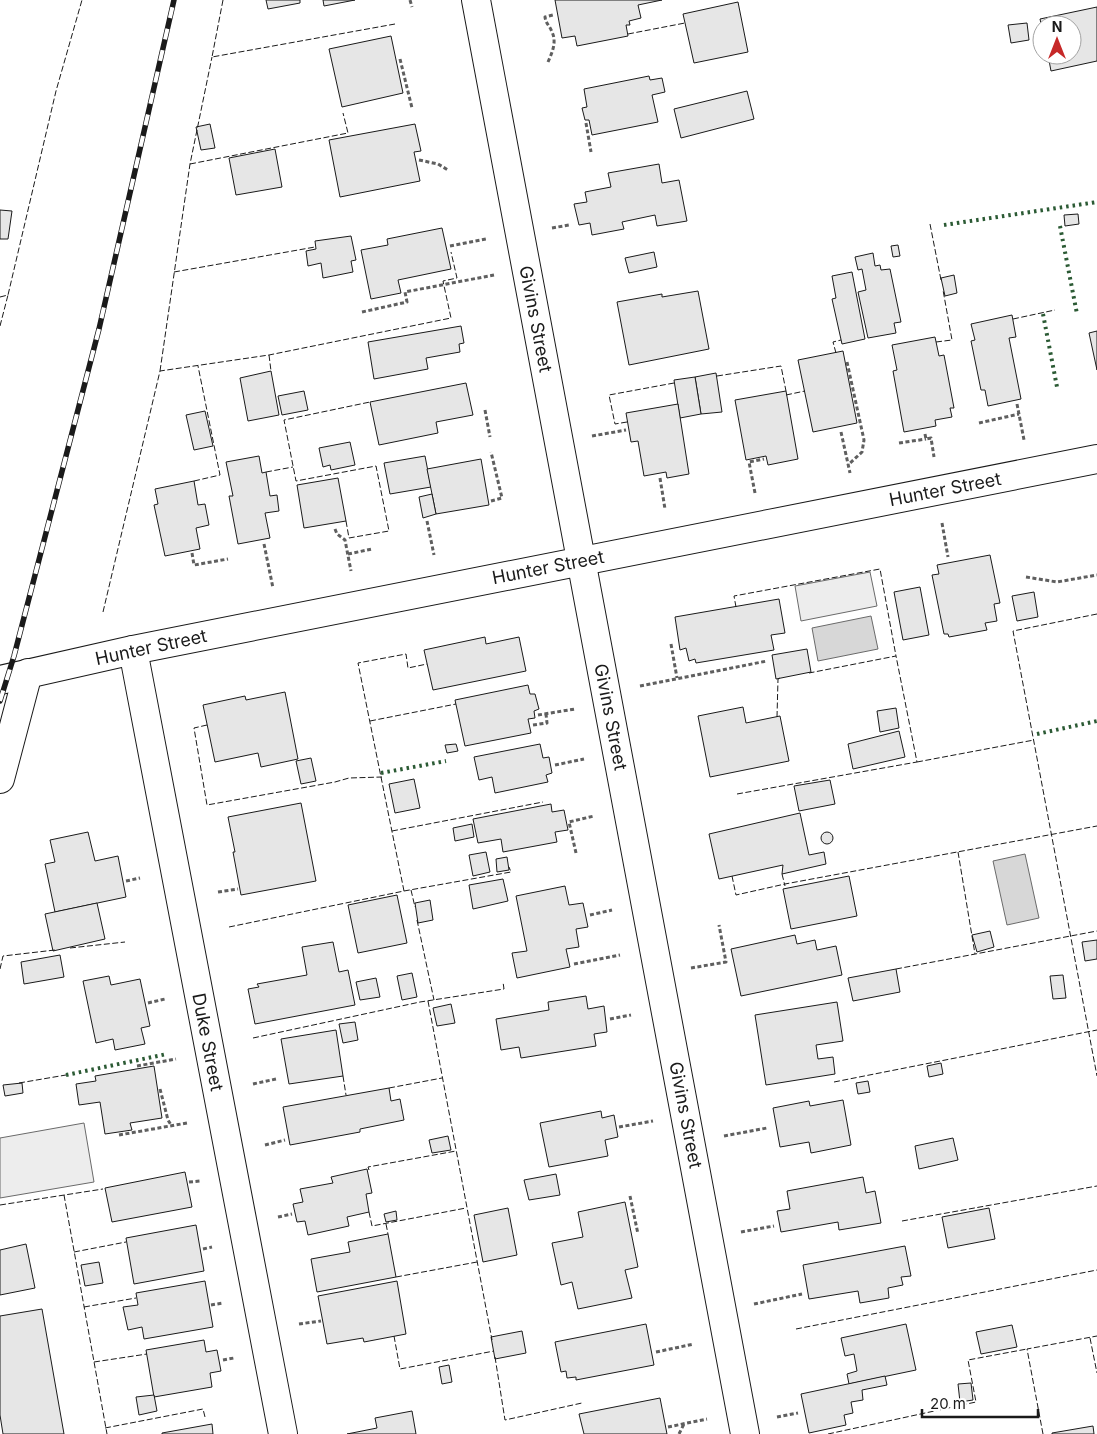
<svg xmlns="http://www.w3.org/2000/svg" width="1097" height="1434" font-family="Inter,sans-serif">
<style>
.built{fill:#ededed;stroke:#6a6a6a}
.water{fill:#d7d7d7;stroke:#6a6a6a}
.building{fill:#e6e6e6;stroke:#1a1a1a}
.lines{fill:none;stroke-linecap:round;stroke-linejoin:round}
.minor-casing{stroke:#1a1a1a;stroke-width:30}
.path{stroke:#5f5f5f;stroke-width:3;stroke-dasharray:4 2.5;stroke-linecap:butt}
.minor{stroke:#fff;stroke-width:28}
.rail-casing{stroke:#1a1a1a;stroke-width:5.5}
.rail{stroke:#fff;stroke-width:4;stroke-dasharray:11;stroke-linecap:butt}
.hedge{stroke:#2b5a34;stroke-width:4;stroke-dasharray:2.5 4;stroke-linecap:butt}
.fence{stroke:#1a1a1a;stroke-width:1;stroke-dasharray:6 2.5;stroke-linecap:butt}
.labels{text-anchor:middle;dominant-baseline:central;stroke-width:4;stroke-linejoin:round;paint-order:stroke}
.street-label{font-size:18px;fill:#1a1a1a;stroke:#fff}
</style>
<rect width="100%" height="100%" fill="#fff"/>
<g class="built">
<polygon points="870,572 877,606 801,621 795,586"/>
<polygon points="84,1123 94,1182 0,1198 0,1138"/>
</g>
<g class="water">
<polygon points="871,616 878,649 818,661 812,628"/>
<polygon points="1025,854 1039,918 1007,925 993,861"/>
</g>
<g class="building">
<polygon points="266,0 300,0 300,3 268,9"/>
<polygon points="323,0 355,0 324,6"/>
<polygon points="555,0 662,0 638,5 641,18 629,21 630,25 626,25 628,36 577,46 575,36 562,38"/>
<polygon points="738,2 748,52 694,63 683,14"/>
<polygon points="1097,7 1097,61 1051,71 1048,55 1072,55 1072,25 1042,25 1042,28 1040,19"/>
<polygon points="1027,23 1029,40 1011,43 1008,25"/>
<polygon points="391,36 403,93 342,107 329,49"/>
<polygon points="649,76 650,80 662,78 665,92 652,95 658,122 592,135 589,120 585,120 582,108 587,107 584,89"/>
<polygon points="747,91 754,119 681,138 674,109"/>
<polygon points="210,124 215,148 201,150 196,127"/>
<polygon points="415,124 421,151 414,152 420,181 340,197 329,140"/>
<polygon points="275,149 282,187 236,195 229,158"/>
<polygon points="659,164 662,183 679,180 687,221 657,226 655,215 622,222 624,229 592,235 590,223 579,225 574,204 587,202 585,192 611,187 608,173"/>
<polygon points="0,210 12,211 8,239 0,239"/>
<polygon points="1078,214 1079,224 1065,226 1064,215"/>
<polygon points="442,228 451,269 398,280 401,293 371,299 361,250 388,245 387,239"/>
<polygon points="351,236 356,260 351,261 353,272 323,278 321,263 308,266 306,251 316,249 315,241"/>
<polygon points="898,245 900,256 893,257 891,246"/>
<polygon points="654,252 657,267 629,273 625,258"/>
<polygon points="873,253 875,266 880,265 881,270 890,269 901,322 894,323 896,333 868,338 858,292 866,290 862,269 858,270 855,257"/>
<polygon points="852,272 865,339 842,344 832,299 836,298 832,276"/>
<polygon points="954,275 957,293 945,296 941,278"/>
<polygon points="698,291 709,349 629,365 617,302 662,294 662,297"/>
<polygon points="1012,315 1016,337 1009,338 1021,399 988,406 985,390 981,390 971,341 975,340 971,324"/>
<polygon points="461,326 464,343 459,344 460,352 426,358 428,369 374,379 368,342"/>
<polygon points="1097,331 1097,370 1089,333"/>
<polygon points="935,337 939,356 944,355 954,408 950,408 952,417 935,420 936,426 904,432 893,371 897,370 892,345"/>
<polygon points="843,351 857,423 813,432 798,360"/>
<polygon points="271,371 279,415 248,421 240,378"/>
<polygon points="716,373 722,412 701,414 695,377"/>
<polygon points="695,377 701,414 680,418 674,380"/>
<polygon points="466,383 473,415 436,422 438,433 379,445 370,402"/>
<polygon points="304,391 308,410 282,415 278,396"/>
<polygon points="786,391 798,459 768,465 766,456 746,460 735,400"/>
<polygon points="678,404 689,474 667,478 666,472 644,476 638,441 631,442 626,413"/>
<polygon points="205,411 213,446 194,450 186,415"/>
<polygon points="350,442 355,465 331,470 330,465 323,467 319,448"/>
<polygon points="259,456 262,473 266,472 270,496 277,495 279,511 265,513 270,538 238,544 229,496 233,496 226,462"/>
<polygon points="425,456 431,487 390,494 384,463"/>
<polygon points="481,459 489,505 436,514 427,469"/>
<polygon points="338,478 346,521 304,528 297,485"/>
<polygon points="194,481 198,505 205,504 209,525 196,528 200,549 165,556 154,505 158,504 155,489"/>
<polygon points="432,494 436,514 423,518 419,497"/>
<polygon points="990,555 1000,603 994,604 997,621 985,623 987,630 949,637 948,634 944,634 932,575 939,574 937,565"/>
<polygon points="920,587 929,635 903,640 894,592"/>
<polygon points="1034,592 1038,617 1017,621 1012,596"/>
<polygon points="779,599 785,633 771,635 774,650 696,663 695,659 689,661 686,648 680,650 675,617"/>
<polygon points="485,637 486,644 519,637 526,671 433,690 424,650"/>
<polygon points="807,649 811,672 776,679 772,655"/>
<polygon points="528,685 530,694 535,694 539,709 534,711 535,718 528,719 531,733 465,746 455,700"/>
<polygon points="285,692 298,759 261,767 258,753 215,762 203,705 245,696 246,700"/>
<polygon points="743,707 746,723 780,716 789,761 710,777 698,716"/>
<polygon points="896,708 899,728 880,732 877,711"/>
<polygon points="899,731 905,757 853,769 848,744"/>
<polygon points="456,744 458,751 447,753 445,745"/>
<polygon points="540,744 543,758 549,757 552,773 546,775 548,782 495,793 492,777 479,780 474,757"/>
<polygon points="311,758 316,781 301,784 296,761"/>
<polygon points="414,779 420,808 395,813 389,784"/>
<polygon points="830,780 835,804 799,811 794,786"/>
<polygon points="301,803 316,881 241,895 233,852 235,852 228,817"/>
<polygon points="551,804 552,812 564,810 568,830 555,832 557,842 503,852 501,839 478,843 473,819"/>
<polygon points="800,813 809,855 824,852 826,864 782,874 783,865 719,879 709,834"/>
<polygon points="472,824 474,837 455,841 453,828"/>
<circle cx="827" cy="838" r="6"/>
<polygon points="88,832 95,861 118,856 126,897 55,912 45,864 55,862 50,840"/>
<polygon points="486,852 490,872 473,876 469,855"/>
<polygon points="507,857 509,870 497,872 496,859"/>
<polygon points="849,876 857,916 791,929 783,889"/>
<polygon points="503,879 508,901 473,909 469,885"/>
<polygon points="565,886 569,905 583,903 588,927 576,929 579,947 566,949 570,967 517,978 512,953 527,951 516,896"/>
<polygon points="397,895 407,943 358,953 348,905"/>
<polygon points="430,900 433,920 418,923 415,903"/>
<polygon points="97,903 105,939 53,951 45,914"/>
<polygon points="990,931 994,947 977,952 972,935"/>
<polygon points="795,935 797,944 815,940 817,950 836,946 842,975 741,996 731,949"/>
<polygon points="1097,940 1097,959 1085,961 1082,942"/>
<polygon points="333,942 339,972 348,970 355,1005 255,1024 248,989 259,987 257,984 307,975 302,947"/>
<polygon points="60,955 64,977 24,984 21,962"/>
<polygon points="896,969 900,992 853,1001 848,978"/>
<polygon points="412,973 417,997 402,1000 397,976"/>
<polygon points="1063,975 1066,998 1053,999 1050,976"/>
<polygon points="109,976 111,985 140,979 150,1026 141,1028 145,1044 115,1050 113,1039 96,1043 83,981"/>
<polygon points="376,978 380,997 360,1000 356,982"/>
<polygon points="586,996 588,1009 604,1006 607,1032 594,1034 596,1046 521,1058 519,1047 501,1050 496,1019 549,1010 548,1002"/>
<polygon points="837,1002 843,1041 816,1045 818,1059 833,1057 835,1074 766,1085 755,1015"/>
<polygon points="451,1004 455,1023 437,1026 433,1008"/>
<polygon points="355,1022 358,1040 343,1043 339,1024"/>
<polygon points="336,1030 343,1076 289,1084 281,1039"/>
<polygon points="941,1063 943,1074 929,1077 927,1066"/>
<polygon points="154,1066 162,1118 130,1123 132,1130 105,1134 100,1102 79,1105 76,1084 96,1081 95,1076"/>
<polygon points="868,1081 870,1092 858,1094 856,1083"/>
<polygon points="22,1083 23,1093 5,1096 3,1085"/>
<polygon points="389,1088 391,1101 400,1099 404,1120 360,1129 360,1132 290,1145 283,1107"/>
<polygon points="843,1100 851,1145 811,1153 809,1142 780,1147 773,1108 809,1101 810,1106"/>
<polygon points="601,1111 602,1118 614,1115 618,1137 605,1140 608,1156 549,1167 540,1123"/>
<polygon points="448,1136 451,1150 432,1153 429,1140"/>
<polygon points="953,1138 958,1160 919,1169 915,1146"/>
<polygon points="367,1169 372,1193 366,1194 369,1212 347,1217 349,1226 308,1235 305,1221 297,1222 293,1204 303,1202 300,1189 333,1183 331,1177"/>
<polygon points="185,1172 192,1207 112,1222 105,1188"/>
<polygon points="556,1174 560,1195 529,1200 524,1180"/>
<polygon points="863,1177 866,1193 875,1191 881,1223 839,1230 838,1222 781,1232 777,1211 790,1209 787,1191"/>
<polygon points="625,1202 638,1267 625,1270 632,1298 578,1309 572,1282 561,1285 552,1243 583,1237 578,1212"/>
<polygon points="508,1208 517,1255 483,1262 474,1215"/>
<polygon points="989,1208 995,1239 948,1248 942,1217"/>
<polygon points="396,1211 397,1220 386,1222 384,1214"/>
<polygon points="196,1225 204,1271 134,1284 126,1238"/>
<polygon points="388,1234 396,1277 317,1292 311,1259 350,1252 348,1242"/>
<polygon points="26,1244 35,1288 0,1295 0,1250"/>
<polygon points="905,1246 911,1276 901,1277 903,1285 888,1288 889,1298 860,1303 858,1291 809,1299 803,1265"/>
<polygon points="99,1262 103,1283 85,1286 81,1265"/>
<polygon points="205,1281 213,1327 144,1339 142,1327 128,1330 123,1307 138,1305 136,1293"/>
<polygon points="397,1281 406,1334 364,1342 363,1338 327,1344 318,1296"/>
<polygon points="42,1309 64,1434 3,1434 0,1415 0,1316"/>
<polygon points="646,1324 654,1365 576,1380 576,1377 567,1378 566,1371 561,1372 555,1342"/>
<polygon points="906,1324 916,1370 849,1384 847,1374 857,1371 854,1354 845,1356 841,1338"/>
<polygon points="1012,1325 1017,1347 981,1354 976,1332"/>
<polygon points="522,1331 526,1353 495,1359 491,1337"/>
<polygon points="204,1340 206,1352 217,1350 221,1371 210,1373 212,1387 154,1397 146,1350"/>
<polygon points="449,1365 452,1382 442,1384 439,1367"/>
<polygon points="885,1376 887,1385 862,1390 863,1400 851,1402 853,1413 844,1415 846,1425 809,1433 801,1394"/>
<polygon points="971,1383 973,1400 960,1402 958,1384"/>
<polygon points="154,1395 157,1411 139,1415 136,1397"/>
<polygon points="660,1398 667,1434 584,1434 579,1414"/>
<polygon points="412,1411 416,1434 347,1434 377,1428 375,1418"/>
<polygon points="212,1424 213,1434 162,1434 162,1433"/>
<polygon points="1093,1426 1094,1434 1052,1434 1052,1433"/>
</g>
<g class="lines">
<defs>
<g id="minor">
<polyline points="476,0 745,1434"/>
<polyline points="133,650 283,1434"/>
<polyline points="0,680 133,650 1097,459"/>
<polyline points="0,779 28,673"/>
</g>
</defs>
<use href="#minor" class="minor-casing"/>
<g class="path">
<polyline points="410,0 412,7"/>
<polyline points="400,59 412,108"/>
<path d="M548,62C552,53 557,42 552,32C550,26 546,24 545,17L553,15"/>
<polyline points="586,123 591,152"/>
<polyline points="419,160 438,164 448,170"/>
<polyline points="552,228 569,225"/>
<polyline points="450,246 486,239"/>
<polyline points="362,312 407,302 405,292 494,275"/>
<polyline points="847,362 864,440 862,452 848,465"/>
<polyline points="1017,404 1024,440"/>
<polyline points="485,410 490,437"/>
<polyline points="979,423 1019,414"/>
<polyline points="841,432 850,473"/>
<polyline points="925,434 926,439 931,438 934,457"/>
<polyline points="592,436 626,430"/>
<polyline points="899,443 926,439"/>
<polyline points="660,478 665,509"/>
<polyline points="755,493 749,462 764,459"/>
<polyline points="491,501 502,498 491,452"/>
<polyline points="427,521 434,555"/>
<polyline points="942,523 948,557"/>
<polyline points="335,529 337,534 345,540 351,571"/>
<polyline points="264,544 273,588"/>
<polyline points="192,553 194,565 228,559"/>
<polyline points="348,554 372,549"/>
<polyline points="1026,577 1057,582 1097,575"/>
<polyline points="671,644 677,678"/>
<polyline points="640,686 767,661"/>
<polyline points="538,715 575,709"/>
<polyline points="533,725 547,723 546,714"/>
<polyline points="555,765 584,759"/>
<polyline points="576,853 569,822 594,816"/>
<polyline points="126,881 140,878"/>
<polyline points="218,892 238,889"/>
<polyline points="590,915 612,910"/>
<polyline points="574,964 620,955"/>
<polyline points="691,968 726,962 719,925"/>
<polyline points="148,1003 165,999"/>
<polyline points="610,1019 631,1015"/>
<polyline points="137,1066 176,1059"/>
<polyline points="253,1084 276,1079"/>
<polyline points="160,1089 168,1120 171,1125"/>
<polyline points="619,1127 653,1121"/>
<polyline points="119,1135 187,1123"/>
<polyline points="724,1136 767,1128"/>
<polyline points="265,1145 285,1140"/>
<polyline points="189,1182 200,1181"/>
<polyline points="630,1196 638,1234"/>
<polyline points="278,1217 292,1214"/>
<polyline points="741,1232 774,1226"/>
<polyline points="203,1249 212,1247"/>
<polyline points="754,1304 802,1294"/>
<polyline points="211,1305 223,1303"/>
<polyline points="299,1324 321,1321"/>
<polyline points="656,1352 694,1344"/>
<polyline points="223,1360 234,1358"/>
<polyline points="777,1417 798,1413"/>
<polyline points="668,1427 707,1419"/>
<polyline points="679,1434 684,1424"/>
</g>
<use href="#minor" class="minor"/>
<defs>
<polyline id="rail" points="0,701 14,656 99,329 174,0"/>
</defs>
<use href="#rail" class="rail-casing"/>
<use href="#rail" class="rail"/>
<g class="hedge">
<polyline points="944,225 1097,202"/>
<polyline points="1060,226 1077,314"/>
<polyline points="1043,314 1057,387"/>
<polyline points="1037,734 1097,721"/>
<polyline points="381,773 446,761"/>
<polyline points="66,1075 167,1054"/>
</g>
<g class="fence">
<polyline points="223,0 212,57 395,24"/>
<polyline points="628,34 685,23"/>
<polyline points="190,164 348,133 343,113"/>
<polyline points="930,224 941,280"/>
<polyline points="174,272 315,247"/>
<polyline points="0,297 8,295 56,91 82,0"/>
<polyline points="1013,319 1055,310"/>
<polyline points="0,326 8,295"/>
<polyline points="936,342 952,340 943,290"/>
<polyline points="836,353 833,342 841,340"/>
<polyline points="269,355 271,371"/>
<polyline points="160,371 190,164 212,57"/>
<polyline points="717,376 781,366 786,391"/>
<polyline points="786,395 805,391"/>
<polyline points="627,422 615,424 609,395 674,383"/>
<polyline points="266,472 293,467"/>
<polyline points="194,481 220,475 198,366"/>
<polyline points="346,521 349,538 389,531 376,466 296,481 284,420 370,402"/>
<polyline points="736,607 734,596 880,569 896,656"/>
<polyline points="103,612 160,371 269,355 451,318 443,281 457,278 451,252"/>
<polyline points="1097,614 1013,631 1097,1076"/>
<polyline points="777,717 778,679 780,678"/>
<polyline points="370,721 456,704"/>
<polyline points="207,725 194,728 207,805 335,782 349,778 382,777"/>
<polyline points="917,762 1034,740"/>
<polyline points="737,794 917,762 896,656 809,673"/>
<polyline points="392,831 543,802"/>
<polyline points="958,852 975,954"/>
<polyline points="782,874 785,886"/>
<polyline points="732,876 736,895 785,884 1097,826"/>
<polyline points="411,890 415,907"/>
<polyline points="404,891 358,663 406,654 408,668 427,664"/>
<polyline points="417,920 434,1000"/>
<polyline points="229,927 404,891 511,872 509,867"/>
<polyline points="70,948 125,942"/>
<polyline points="0,969 3,956 55,950"/>
<polyline points="896,969 1097,931"/>
<polyline points="428,1001 492,1340"/>
<polyline points="253,1038 420,1002 504,989 503,982"/>
<polyline points="343,1076 346,1095"/>
<polyline points="834,1082 1097,1030"/>
<polyline points="19,1083 66,1075"/>
<polyline points="389,1088 442,1078"/>
<polyline points="369,1170 368,1167 456,1151"/>
<polyline points="64,1195 107,1434"/>
<polyline points="0,1205 103,1189"/>
<polyline points="369,1212 372,1226 466,1208"/>
<polyline points="902,1221 1097,1186"/>
<polyline points="386,1224 388,1234"/>
<polyline points="74,1252 126,1242"/>
<polyline points="396,1277 477,1262"/>
<polyline points="84,1307 136,1298"/>
<polyline points="796,1329 1097,1270"/>
<polyline points="394,1336 400,1369 494,1351"/>
<polyline points="1090,1338 1097,1373"/>
<polyline points="495,1357 505,1420 582,1403"/>
<polyline points="94,1362 147,1354"/>
<polyline points="105,1428 203,1409 205,1417"/>
<polyline points="828,1434 976,1402 968,1360 1027,1349"/>
<polyline points="1043,1434 1027,1349 1097,1336"/>
</g>
</g>
<g class="labels">
<g class="street-label">
<text transform="translate(536 319) rotate(79)">Givins Street</text>
<text transform="translate(945 489) rotate(-11)">Hunter Street</text>
<text transform="translate(548 567) rotate(-11)">Hunter Street</text>
<text transform="translate(151 647) rotate(-12)">Hunter Street</text>
<text transform="translate(611 717) rotate(79)">Givins Street</text>
<text transform="translate(208 1042) rotate(79)">Duke Street</text>
<text transform="translate(686 1115) rotate(79)">Givins Street</text>
</g>
</g>
<g transform="translate(1057 40)"><circle r="24" fill="#ffffff" stroke="#a3a3a3"/>
<path d="M0-4L9 19L0 12L-9 19Z" fill="#c62828"/>
<text y="-8" font-size="14" font-weight="bold" text-anchor="middle" fill="#1a1a1a">N</text>
</g>
<path d="M922 1409v8h116v-8" fill="none" stroke="#1a1a1a" stroke-width="2.5"/>
<text x="930" y="1409" font-size="15" fill="#1a1a1a" stroke="#ffffff" stroke-width="4" paint-order="stroke">20 m</text>
</svg>
